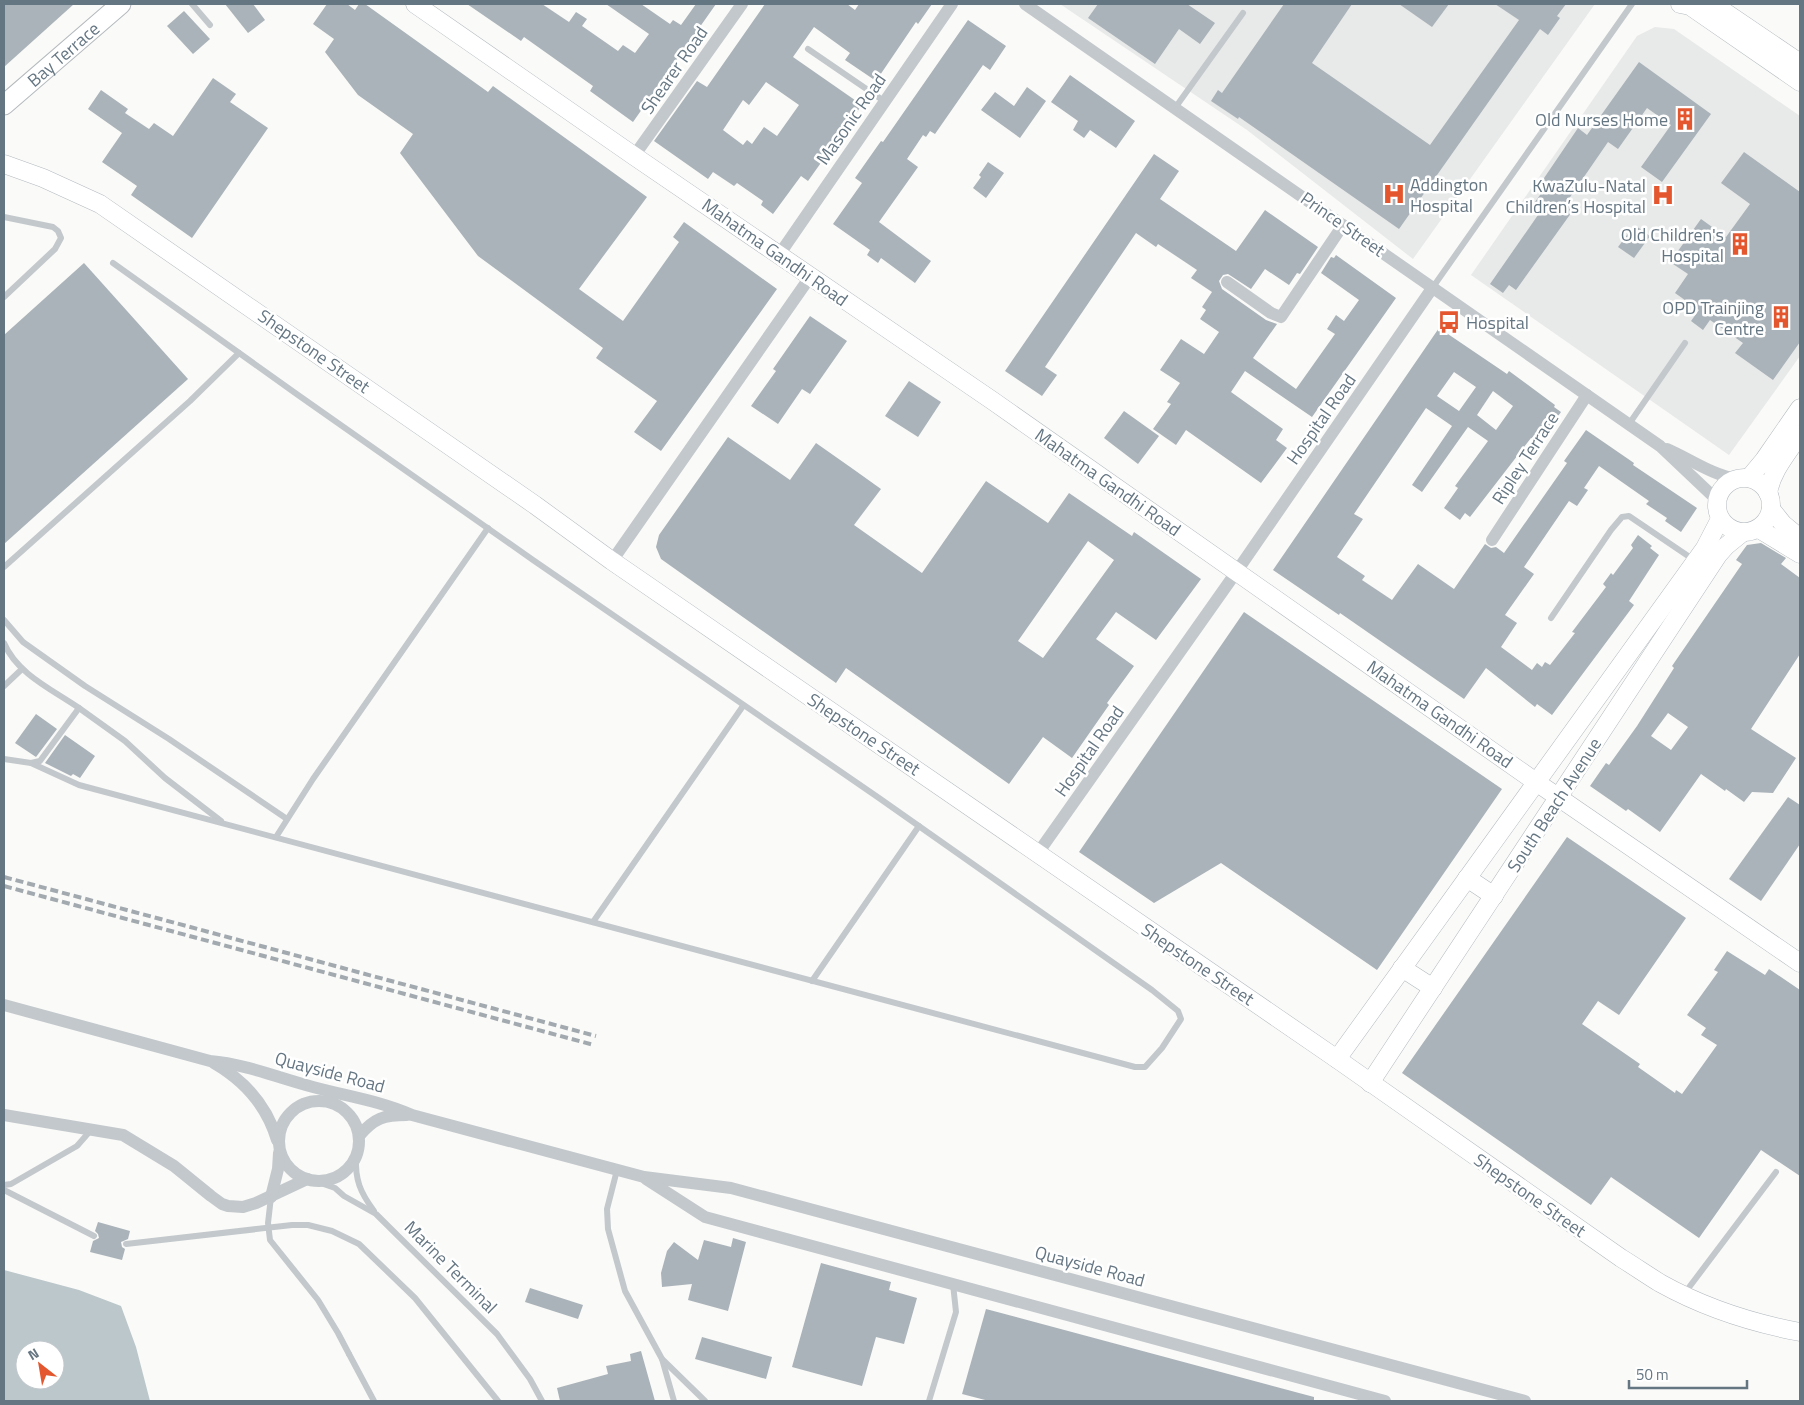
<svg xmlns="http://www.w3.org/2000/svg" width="1804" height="1405" font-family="'Titillium Web',sans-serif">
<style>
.built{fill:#e8e9e9}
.water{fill:#bbc7cb;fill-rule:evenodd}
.building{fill:#aab3b9;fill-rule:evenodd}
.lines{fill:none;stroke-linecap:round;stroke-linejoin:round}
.secondary-casing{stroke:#b3babf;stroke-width:19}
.primary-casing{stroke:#b5babe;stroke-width:21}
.lane{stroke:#c3c8cc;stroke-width:6}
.street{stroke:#c3c8cc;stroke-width:12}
.secondary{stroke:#fff;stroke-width:18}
.primary{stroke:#fff;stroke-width:19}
.rail{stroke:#a2aab0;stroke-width:4;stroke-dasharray:8 4;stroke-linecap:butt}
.lane-bridge{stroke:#c3c8cc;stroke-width:6}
.labels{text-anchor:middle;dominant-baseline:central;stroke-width:5;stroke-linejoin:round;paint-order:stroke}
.street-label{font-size:18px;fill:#657683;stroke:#fff}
.poi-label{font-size:18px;fill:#657683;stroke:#fff;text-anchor:end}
</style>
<rect width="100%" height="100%" fill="#fafaf8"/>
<g class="built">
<polygon points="1060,4 1595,4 1413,259 1247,130"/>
<polygon points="1655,27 1674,29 1800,116 1800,356 1729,455 1471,275 1637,36"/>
</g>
<path class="water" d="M4,1270L79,1290L121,1306L136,1347L150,1401H4ZM25,1350H55V1380H25Z"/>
<g class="building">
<polygon points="4,4 74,4 4,67"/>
<polygon points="225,4 253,4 265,20 248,33"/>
<polygon points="327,4 347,4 355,10 359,4 365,4 488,92 493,86 647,197 579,289 623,321 679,242 673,237 684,222 777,289 661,451 634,432 657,401 596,358 603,348 478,256 400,153 413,134 358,95 325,52 334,39 313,24"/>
<polygon points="467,4 542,4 569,22 576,12 587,19 582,26 618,51 623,45 635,53 649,34 606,4 641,4 670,24 673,20 681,25 696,4 716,4 633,122 590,91 593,86 524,37 521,41"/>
<path d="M765,4H847L855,10L859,4H932L918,24L916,22L876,81L845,60L850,53L814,27L793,57L862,105L808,181L801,176L773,214L761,205L763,201L737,183L734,186L713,172L708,179L654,141L697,81L707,87ZM766,82L799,105L777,136L764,127L752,144L747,140L743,145L723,130L743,100L749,105Z"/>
<polygon points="1098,4 1187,4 1215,23 1200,44 1179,29 1155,64 1088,18"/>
<polygon points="1284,4 1352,4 1312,63 1430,145 1519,20 1495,4 1566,4 1557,16 1560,18 1548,35 1540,29 1399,229 1239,117 1238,119 1211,101 1218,90 1222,93"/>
<polygon points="1399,4 1449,4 1432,27"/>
<polygon points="184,11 210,39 193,54 167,26"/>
<polygon points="968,20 1006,46 990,70 983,65 935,134 930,131 926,137 923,135 907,159 918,167 879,222 931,261 915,283 881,258 878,263 867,255 870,250 833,224 862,183 855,178 881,141 883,142"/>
<polygon points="1639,62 1711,114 1662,182 1641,167 1671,125 1647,108 1618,149 1608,142 1566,203 1574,209 1516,290 1509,285 1503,293 1490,284 1538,215 1530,209 1545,188 1540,184 1578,128 1587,135"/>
<polygon points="1070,75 1135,121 1116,148 1090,130 1084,138 1073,130 1078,121 1051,102"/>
<polygon points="213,78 236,94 230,102 268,128 192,238 131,195 137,186 102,162 122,133 88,109 101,90 128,109 125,113 149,129 154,123 173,136"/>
<polygon points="1027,87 1046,101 1020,138 981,110 995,92 1014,106"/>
<polygon points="1744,152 1800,192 1800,342 1773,380 1735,353 1743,343 1710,320 1703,330 1691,321 1699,310 1675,293 1688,274 1670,262 1701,219 1726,237 1750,204 1721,183"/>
<polygon points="1154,154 1179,171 1160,199 1236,251 1265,210 1318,247 1300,274 1297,273 1289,285 1265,269 1251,289 1228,274 1223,275 1219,281 1222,289 1266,320 1277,324 1253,358 1296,389 1335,334 1327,329 1336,315 1344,321 1359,300 1321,273 1331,257 1334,258 1336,255 1396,298 1312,417 1245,371 1231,392 1283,429 1276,440 1287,448 1261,483 1186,430 1176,445 1153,429 1171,404 1167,402 1180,383 1160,370 1181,339 1204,354 1219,332 1200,319 1206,310 1202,307 1212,292 1191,278 1197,270 1158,244 1156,247 1136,233 1045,367 1057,375 1042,396 1005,371"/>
<polygon points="988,162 1004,173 986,198 973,188 981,177 979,175"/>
<polygon points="1636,226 1650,236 1634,258 1618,247 1630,231"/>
<polygon points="84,263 188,379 4,544 4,335"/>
<polygon points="810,316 847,341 810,394 802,389 778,424 751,406 776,371 773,369"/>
<path d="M1439,328L1507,374L1509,371L1555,405L1554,407L1561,412L1545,434L1539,430L1533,439L1531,438L1470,517L1465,513L1460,520L1444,508L1458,488L1455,486L1488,441L1468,427L1422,492L1412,485L1452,426L1426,408L1354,514L1363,519L1337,557L1365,576L1362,580L1392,600L1418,564L1454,589L1485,544L1491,548L1496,547L1504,553L1567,463L1564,461L1586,430L1634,463L1633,465L1697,508L1681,532L1665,521L1667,518L1646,504L1649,501L1599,466L1584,488L1588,490L1577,506L1569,501L1524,567L1534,574L1505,615L1517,623L1501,647L1532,670L1537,663L1542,667L1545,662L1550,665L1575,633L1572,632L1606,587L1603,584L1611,573L1613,575L1633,548L1631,545L1638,535L1652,546L1650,548L1659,555L1629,601L1634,605L1552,715L1537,704L1535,707L1486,668L1464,699L1340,613L1339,615L1273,570ZM1454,372L1476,387L1459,411L1437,396ZM1493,391L1513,406L1496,430L1477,415Z"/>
<polygon points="909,381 941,402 918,437 885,416"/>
<polygon points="1124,411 1159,436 1138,464 1104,438"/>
<path d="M728,437L790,480L816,443L853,469L881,489L854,525L922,573L986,481L1048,523L1069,493L1132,536L1134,532L1201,579L1156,640L1116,612L1096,639L1134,666L1107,703L1109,705L1072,758L1043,737L1009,784L846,668L836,683L661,559L656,547L659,535ZM1088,541L1114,560L1043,658L1018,641Z"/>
<path d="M1761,543L1786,558L1781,564L1800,578V654L1751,729L1796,758L1773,793L1752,792L1744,802L1726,789L1725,791L1701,774L1660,832L1628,809L1626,811L1590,786L1606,763L1609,765L1637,726L1674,668L1672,666L1742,564L1736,560L1747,545ZM1668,713L1688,727L1671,750L1651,736Z"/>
<polygon points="1244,612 1502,789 1377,970 1221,863 1154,903 1079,852"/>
<polygon points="36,714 57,729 36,757 15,743"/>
<polygon points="65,735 95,756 80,778 73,774 71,776 45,763"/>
<polygon points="1788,797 1800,805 1800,844 1761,901 1729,879"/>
<polygon points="1567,837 1686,918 1619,1015 1598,1001 1582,1024 1640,1064 1638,1067 1675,1093 1676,1090 1682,1094 1717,1045 1701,1035 1706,1028 1687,1015 1718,972 1714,970 1727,951 1765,975 1769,969 1800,990 1800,1176 1761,1150 1699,1238 1611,1177 1591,1205 1402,1073"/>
<polygon points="98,1222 130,1231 128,1239 121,1242 122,1247 125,1249 122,1260 90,1252 93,1241 99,1238 98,1234 95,1231"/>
<polygon points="733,1238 746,1242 728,1311 688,1300 692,1284 662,1287 661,1273 667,1251 674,1242 698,1260 704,1240 731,1247"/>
<polygon points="821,1263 891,1282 889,1290 917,1298 904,1344 876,1337 862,1386 792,1367"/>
<polygon points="530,1288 583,1305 578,1319 525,1302"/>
<polygon points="986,1309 1314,1397 1314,1401 989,1401 962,1394"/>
<polygon points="702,1337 772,1357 766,1379 695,1359"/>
<polygon points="641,1351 655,1401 560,1401 557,1388 608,1374 606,1366 631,1361 630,1354"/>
</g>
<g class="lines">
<defs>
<g id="secondary">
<polyline points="415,4 634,156 993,401 1536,782 1800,963"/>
<polyline points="1680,4 1690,6 1800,82"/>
<polyline points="1713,4 1800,63"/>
<path d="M4,164L43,178L100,204L535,505L612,561L1337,1059L1621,1258C1634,1266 1647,1275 1660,1283C1703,1307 1752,1323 1800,1332"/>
<circle cx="1744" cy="505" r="27"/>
<polyline points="1749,478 1764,460 1800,408"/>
<path d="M1768,493C1772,470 1788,453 1800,434"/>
<polyline points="1771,509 1783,524 1800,538"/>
<polyline points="1759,529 1800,554"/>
<polyline points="1467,878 1494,896"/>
<polyline points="1402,968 1433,988"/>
<polyline points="1337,1059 1705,548 1720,519"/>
<polyline points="1370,1083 1718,555 1726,546 1742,533"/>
</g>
<g id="primary">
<path id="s1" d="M4,105L121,4"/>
</g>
</defs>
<use href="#secondary" class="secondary-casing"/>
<use href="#primary" class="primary-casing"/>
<g class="lane">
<polyline points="192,4 210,25"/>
<polyline points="808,49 884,101"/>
<polyline points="1175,108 1243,13"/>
<polyline points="4,217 53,227 58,231 61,238 55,249 4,297"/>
<polyline points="1433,287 1632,4"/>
<polyline points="1629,424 1685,343"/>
<polyline points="4,567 190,401 239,353"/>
<polyline points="1551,618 1611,530 1622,517 1629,516 1694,560"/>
<polyline points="4,620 23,642 85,686 169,739 287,819"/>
<path d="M4,643C17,674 53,690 79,708L40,761L31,763L4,759"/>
<polyline points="4,686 22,669"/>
<polyline points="79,708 125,741 165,778 221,821"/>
<polyline points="31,763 79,785 1135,1067 1145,1067 1162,1048 1181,1019 1178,1011 1152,990 879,798 533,560 298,395 113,263"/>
<polyline points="276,837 313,779 488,528"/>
<polyline points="593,922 743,706"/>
<polyline points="812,981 919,826"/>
<path d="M356,1156C355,1180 360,1192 374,1211"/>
<polyline points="617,1170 607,1209 608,1229 625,1291 662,1359 705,1401"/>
<polyline points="315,1181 335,1188 344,1196 376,1214 497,1334 530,1379 542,1401"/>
<polyline points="4,1185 11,1184 77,1146 91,1130"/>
<polyline points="4,1190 94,1236"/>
<polyline points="126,1244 292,1225 308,1225 332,1231 359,1244 415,1298 498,1401"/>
<polyline points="1684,1294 1776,1172"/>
<polyline points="349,1354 374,1401"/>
<polyline points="662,1359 674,1401"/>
<polyline points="929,1401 956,1312 953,1284"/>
</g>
<g class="street">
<polyline points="1025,4 1660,446 1717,500"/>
<polyline points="634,156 742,4"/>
<polyline points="779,255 952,4"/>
<polyline points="1227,282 1271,313 1281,317 1343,225"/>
<path d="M1667,449C1690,459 1712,475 1737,479"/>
<polyline points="1492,540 1587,395"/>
<polyline points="612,561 810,277"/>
<polyline points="1038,853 1237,571 1433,287"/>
<path d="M4,1005L210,1061C245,1064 279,1078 313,1087C346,1096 381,1101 412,1115L644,1177L731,1188L1525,1401"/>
<path d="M214,1063C245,1081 267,1106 277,1140"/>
<circle cx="319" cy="1141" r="40"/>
<polyline points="4,1115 123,1135 174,1166 211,1196 222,1204 228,1206 243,1207 256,1203 307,1179"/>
<path d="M359,1136C374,1118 384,1115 407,1115"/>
<polyline points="646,1179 705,1217 1385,1401"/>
<polyline points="271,1197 278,1169 279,1153"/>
</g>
<use href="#secondary" class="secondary"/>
<use href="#primary" class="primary"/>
<g class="rail">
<polyline points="4,877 596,1036"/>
<polyline points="4,886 594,1045"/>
</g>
<polyline class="lane-bridge" points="271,1197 268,1223 270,1240 318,1300 338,1333 349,1354"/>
</g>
<defs>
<symbol id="building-bare" viewBox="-9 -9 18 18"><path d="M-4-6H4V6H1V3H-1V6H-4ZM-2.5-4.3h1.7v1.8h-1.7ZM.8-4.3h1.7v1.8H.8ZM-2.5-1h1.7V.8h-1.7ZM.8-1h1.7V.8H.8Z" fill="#e4572e" stroke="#fff" stroke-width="2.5" paint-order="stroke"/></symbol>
<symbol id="hospital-bare" viewBox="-9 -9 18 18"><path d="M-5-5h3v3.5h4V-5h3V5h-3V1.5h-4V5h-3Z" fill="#e4572e" stroke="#fff" stroke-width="2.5" paint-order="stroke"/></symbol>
<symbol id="bus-bare" viewBox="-9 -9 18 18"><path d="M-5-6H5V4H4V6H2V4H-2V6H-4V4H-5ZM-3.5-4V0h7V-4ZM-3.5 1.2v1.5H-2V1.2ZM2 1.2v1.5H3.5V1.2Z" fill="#e4572e" stroke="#fff" stroke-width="2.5" paint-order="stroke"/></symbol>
</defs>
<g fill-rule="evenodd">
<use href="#building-bare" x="1669" y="103" width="32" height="32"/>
<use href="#hospital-bare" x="1378" y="178" width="32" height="32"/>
<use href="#hospital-bare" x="1647" y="179" width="32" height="32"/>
<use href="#building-bare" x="1724" y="228" width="32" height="32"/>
<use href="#building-bare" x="1765" y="301" width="32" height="32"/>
<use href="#bus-bare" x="1433" y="306" width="32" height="32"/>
</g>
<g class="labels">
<g class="street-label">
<text stroke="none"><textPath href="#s1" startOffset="78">Bay Terrace</textPath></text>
<text transform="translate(674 70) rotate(-55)">Shearer Road</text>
<text transform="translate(851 119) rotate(-55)">Masonic Road</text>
<text transform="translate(1343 224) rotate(35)">Prince Street</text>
<text transform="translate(775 252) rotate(35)">Mahatma Gandhi Road</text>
<text transform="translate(314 351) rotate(35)">Shepstone Street</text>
<text transform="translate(1321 419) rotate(-55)">Hospital Road</text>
<text transform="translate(1525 458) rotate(-57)">Ripley Terrace</text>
<text transform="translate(1108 482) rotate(35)">Mahatma Gandhi Road</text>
<text transform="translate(1440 714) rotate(35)">Mahatma Gandhi Road</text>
<text transform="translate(864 734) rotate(34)">Shepstone Street</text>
<text transform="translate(1089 751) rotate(-55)">Hospital Road</text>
<text transform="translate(1554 805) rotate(-57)">South Beach Avenue</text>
<text transform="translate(1198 964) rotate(34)">Shepstone Street</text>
<text transform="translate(330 1072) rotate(15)">Quayside Road</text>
<text transform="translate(1530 1195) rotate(35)">Shepstone Street</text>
<text transform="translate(1090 1266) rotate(15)">Quayside Road</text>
<text transform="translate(451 1267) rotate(45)">Marine Terminal</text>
</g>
<g class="poi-label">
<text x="1668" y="119">Old Nurses Home</text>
<text x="1410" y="184" text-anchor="start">Addington<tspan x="1410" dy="21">Hospital</tspan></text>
<text x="1646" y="185">KwaZulu-Natal<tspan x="1646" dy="21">Children’s Hospital</tspan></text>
<text x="1724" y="234">Old Children's<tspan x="1724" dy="21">Hospital</tspan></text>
<text x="1764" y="307">OPD Trainjing<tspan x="1764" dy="21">Centre</tspan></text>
<text x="1466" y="322" text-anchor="start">Hospital</text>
</g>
</g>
<rect width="1804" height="1405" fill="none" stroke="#657683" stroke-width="10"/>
<g transform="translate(40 1365) rotate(329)"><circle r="24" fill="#ffffff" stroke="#c1c8cd"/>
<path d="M0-4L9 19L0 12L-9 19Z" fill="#e4572e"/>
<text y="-8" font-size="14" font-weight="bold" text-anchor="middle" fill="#657683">N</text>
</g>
<path d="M1629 1380v8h118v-8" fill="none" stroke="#657683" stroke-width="2.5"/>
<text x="1636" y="1380" font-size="15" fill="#657683" stroke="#ffffff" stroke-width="4" paint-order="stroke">50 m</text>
</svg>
